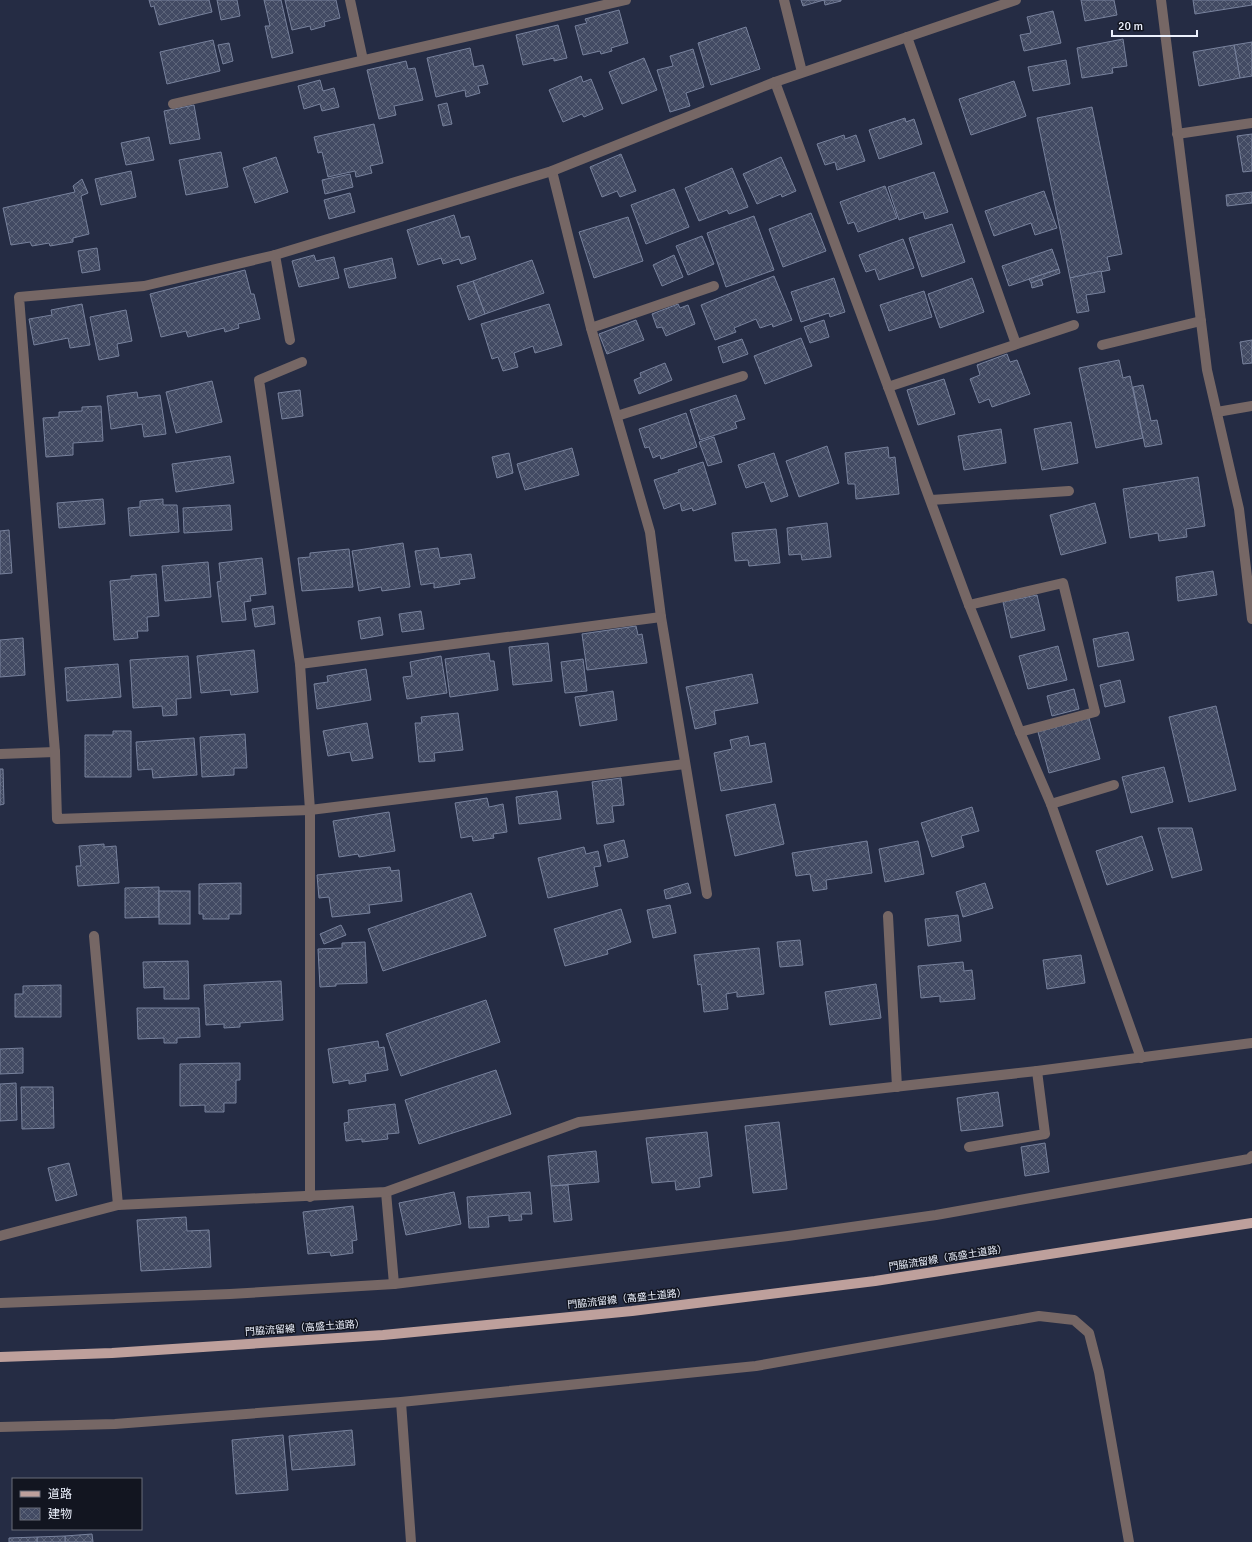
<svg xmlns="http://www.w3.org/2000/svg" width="1252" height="1542" font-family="Signika,'Noto Sans JP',sans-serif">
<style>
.building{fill:url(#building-cross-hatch);stroke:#78829d}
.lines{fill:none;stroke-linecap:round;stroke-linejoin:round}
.minor{stroke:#766765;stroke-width:10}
.major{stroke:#bea09c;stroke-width:10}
.labels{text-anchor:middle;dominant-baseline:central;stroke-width:3;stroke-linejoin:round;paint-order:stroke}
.street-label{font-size:10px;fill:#ecf1fd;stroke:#121520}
</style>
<defs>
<pattern id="building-cross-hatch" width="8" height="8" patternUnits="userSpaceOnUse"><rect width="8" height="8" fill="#424a63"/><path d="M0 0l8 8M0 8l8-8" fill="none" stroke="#5d657a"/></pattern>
</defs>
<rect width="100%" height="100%" fill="#252c44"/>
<g class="building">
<polygon points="149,0 209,0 212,12 159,25 154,6 151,7"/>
<polygon points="217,0 237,0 240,16 221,20"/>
<polygon points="264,0 281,0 293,53 272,58 265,26 270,26"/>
<polygon points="285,0 336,0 340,18 324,22 325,26 311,30 310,26 292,30"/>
<polygon points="801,0 841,0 841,1 825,5 824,0 803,6"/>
<polygon points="1081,0 1114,0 1117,15 1085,21"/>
<polygon points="1193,0 1252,0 1252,5 1195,14"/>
<polygon points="619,10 628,43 611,48 612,51 601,54 600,51 583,55 575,26 587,23 585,19"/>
<polygon points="1053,11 1061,43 1024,51 1020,35 1031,33 1027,17"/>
<polygon points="558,25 567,58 554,61 554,58 523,65 516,35"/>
<polygon points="746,27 760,69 711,85 698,43"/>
<polygon points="1123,39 1127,66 1112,68 1113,73 1082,78 1077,48"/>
<polygon points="213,40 220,71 167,84 160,52"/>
<polygon points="1252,42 1252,76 1240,78 1234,45"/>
<polygon points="229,43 233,61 223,64 218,45"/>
<polygon points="1234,45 1240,78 1199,86 1193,52"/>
<polygon points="470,48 474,67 483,65 488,84 478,86 480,93 466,97 465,90 436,97 427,58"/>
<polygon points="693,49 704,87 686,93 690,106 670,112 657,70 673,66 670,56"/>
<polygon points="644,58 657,90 622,104 609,72"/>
<polygon points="1066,60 1070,84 1033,91 1028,67"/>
<polygon points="406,61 408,69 415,68 423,100 394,106 396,115 379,119 367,70"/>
<polygon points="581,76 583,82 591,79 603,109 584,117 582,114 563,122 549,90"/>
<polygon points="320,80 323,91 334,88 339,107 322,111 320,104 304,109 298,86"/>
<polygon points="1014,81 1026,116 971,135 959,99"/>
<polygon points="447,103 452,124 443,126 438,105"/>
<polygon points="194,105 200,139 170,144 164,111"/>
<polygon points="1092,107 1122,254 1107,257 1110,270 1070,278 1037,118"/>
<polygon points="905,118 906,122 914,119 922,144 879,159 869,130"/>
<polygon points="374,124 383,163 370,166 372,173 356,177 355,171 328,177 322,152 318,153 314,137"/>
<polygon points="1252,134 1252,171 1243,172 1237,136"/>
<polygon points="844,135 845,139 856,135 865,161 837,170 835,162 825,165 817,144"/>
<polygon points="149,137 154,160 126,165 121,143"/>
<polygon points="221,152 228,187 186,195 179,160"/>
<polygon points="621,154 636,191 620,197 617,191 602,197 590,167"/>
<polygon points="276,157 288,192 255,203 243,168"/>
<polygon points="781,157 796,191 782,197 781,194 757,204 743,174"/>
<polygon points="732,168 748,207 729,214 727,210 699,221 685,188"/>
<polygon points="131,171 136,197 101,205 95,179"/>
<polygon points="934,172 948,212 925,219 923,212 899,220 888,187"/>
<polygon points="350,174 353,187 325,194 322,180"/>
<polygon points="82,179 88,193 81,196 89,234 73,238 73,242 50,246 49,243 32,246 30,242 11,245 3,208 75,192 73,186"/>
<polygon points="885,186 897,218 858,232 854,222 848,224 840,202"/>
<polygon points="674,189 689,227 646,244 631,205"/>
<polygon points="1044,191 1057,228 1035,235 1031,223 994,236 985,211"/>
<polygon points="1252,192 1252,203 1227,206 1226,195"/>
<polygon points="350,193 355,212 329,219 324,200"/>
<polygon points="811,213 826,251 783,267 769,229"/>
<polygon points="454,215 461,238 469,236 476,259 461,264 459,259 443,264 441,258 418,265 407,230"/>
<polygon points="754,216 774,270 726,287 707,233"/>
<polygon points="628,217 643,261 594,278 579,232"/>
<polygon points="952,224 965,262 922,277 909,238"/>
<polygon points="702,236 714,264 688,275 676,246"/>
<polygon points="903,239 914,268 879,280 875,269 866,272 859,255"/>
<polygon points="97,248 100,270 82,273 78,251"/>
<polygon points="1052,249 1059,269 1009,286 1002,266"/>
<polygon points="314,255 316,261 334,257 339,278 299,287 292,261"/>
<polygon points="674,255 683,277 662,286 653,265"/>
<polygon points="392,258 396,278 349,288 344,269"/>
<polygon points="532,260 544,293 485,314 473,281"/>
<polygon points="1059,269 1060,273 1031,283 1029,279"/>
<polygon points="245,270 251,294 254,294 260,319 238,324 239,328 225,332 224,328 188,337 186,331 161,337 150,294"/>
<polygon points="1101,271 1105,292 1086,295 1089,311 1077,313 1070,278"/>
<polygon points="774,276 792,320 773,327 772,324 760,328 756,319 734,328 736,332 715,340 701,305"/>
<polygon points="834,278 845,312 830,317 829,313 801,322 791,292"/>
<polygon points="972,278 984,312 940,328 928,294"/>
<polygon points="1041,279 1043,285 1032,288 1031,283"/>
<polygon points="473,281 485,314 469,320 457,286"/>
<polygon points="924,291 932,317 889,331 880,305"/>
<polygon points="82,304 90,345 70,348 68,338 34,345 29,319 52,315 51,310"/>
<polygon points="549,304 562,345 535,353 533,346 514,353 518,367 503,371 498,357 492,359 481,324"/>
<polygon points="678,304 680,308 688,305 695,324 666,336 662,327 657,328 652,314"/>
<polygon points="126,310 132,341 117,344 119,356 99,360 90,317"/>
<polygon points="636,320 644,340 607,354 599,334"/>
<polygon points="824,320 829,337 810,343 804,327"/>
<polygon points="801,338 812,366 765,384 754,356"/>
<polygon points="742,339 748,354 723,363 718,347"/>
<polygon points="1252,340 1252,363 1243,364 1240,342"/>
<polygon points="1007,354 1010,362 1017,360 1030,394 992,407 989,399 979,403 970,379 980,375 977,365"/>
<polygon points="1119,360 1123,378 1130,376 1143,438 1096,448 1079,368"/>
<polygon points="665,363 672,380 639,394 634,380 641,377 640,373"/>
<polygon points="944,379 955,414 918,425 907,390"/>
<polygon points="212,381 222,422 176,433 166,392"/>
<polygon points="1143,385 1151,421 1157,420 1162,444 1145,447 1133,387"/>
<polygon points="300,390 303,416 282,419 278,393"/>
<polygon points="137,392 138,398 160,395 166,434 144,437 142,424 111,429 107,396"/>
<polygon points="736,395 745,419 735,422 737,428 700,440 690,410"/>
<polygon points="101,406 103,441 73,443 73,455 46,457 43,418 59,417 59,412 82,411 82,407"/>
<polygon points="686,413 697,447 661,459 660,455 653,458 649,447 645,448 639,429"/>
<polygon points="1071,422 1078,463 1042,470 1034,429"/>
<polygon points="1001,429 1006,463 964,470 958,436"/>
<polygon points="714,437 722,462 708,466 699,442"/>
<polygon points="827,446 839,483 799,497 786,461"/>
<polygon points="888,447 889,458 895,457 899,494 856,499 855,484 848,484 845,453"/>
<polygon points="572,448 579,475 525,490 517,464"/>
<polygon points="509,453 513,473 497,478 492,457"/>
<polygon points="774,453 788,496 771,502 764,482 746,488 738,465"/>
<polygon points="230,456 234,483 176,492 172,464"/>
<polygon points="703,462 716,504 693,511 692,508 682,511 680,503 664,509 654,480 679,472 678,470"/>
<polygon points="1198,477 1205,526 1186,529 1187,537 1159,541 1158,533 1130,538 1123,489"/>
<polygon points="103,499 105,524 59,528 57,503"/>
<polygon points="163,499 163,505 177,505 179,532 130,536 128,508 140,507 140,501"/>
<polygon points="1095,503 1106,543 1061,555 1050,515"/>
<polygon points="230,505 232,530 184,533 183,508"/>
<polygon points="827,523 831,557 802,560 801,554 789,555 787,528"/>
<polygon points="776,529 780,563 749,566 748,560 735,561 732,533"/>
<polygon points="9,530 12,573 0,574 0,531"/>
<polygon points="403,543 410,587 382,591 381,587 359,591 352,551"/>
<polygon points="438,548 440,558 471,554 475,578 459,580 460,584 434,588 434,583 421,585 415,551"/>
<polygon points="349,549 353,587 302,591 298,558 310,557 310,553"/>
<polygon points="262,558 266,594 250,596 251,601 244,602 246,620 222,622 217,582 221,581 219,563"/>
<polygon points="208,562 211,597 165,601 162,566"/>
<polygon points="1213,571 1217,595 1178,601 1176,577"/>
<polygon points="156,574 159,616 147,617 148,631 137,631 138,638 114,640 110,581 131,579 131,576"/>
<polygon points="1037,595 1045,630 1011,638 1003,602"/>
<polygon points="273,606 275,624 255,627 252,609"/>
<polygon points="421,611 424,629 402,632 399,614"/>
<polygon points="380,617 383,635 361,639 358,621"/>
<polygon points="636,626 638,635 642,634 647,663 587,670 582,634"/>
<polygon points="1128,632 1134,660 1098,667 1093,639"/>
<polygon points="23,638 25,675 0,677 0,640"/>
<polygon points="548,643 552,681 513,685 509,647"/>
<polygon points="1058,646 1067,680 1028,689 1019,656"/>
<polygon points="254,650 258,692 231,695 230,690 201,693 197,656"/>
<polygon points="489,653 490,661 494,661 498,690 450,697 445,659"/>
<polygon points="188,656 191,698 176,699 177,715 163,716 162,706 133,708 130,660"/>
<polygon points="441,656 447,693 407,699 403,677 412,676 410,662"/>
<polygon points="583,659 587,691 565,693 561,662"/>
<polygon points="118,664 121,697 67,701 65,668"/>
<polygon points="366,669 371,700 317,709 314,684 328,682 327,676"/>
<polygon points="752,674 758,703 714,711 716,724 695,729 686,687"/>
<polygon points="1120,680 1125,702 1105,707 1100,685"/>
<polygon points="1074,689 1079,709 1052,716 1047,696"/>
<polygon points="613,691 617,720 580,726 575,697"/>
<polygon points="1216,706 1236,790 1189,802 1169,717"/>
<polygon points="458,713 463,750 434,753 435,761 419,762 415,723 422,723 421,717"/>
<polygon points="1089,718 1100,759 1049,773 1038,732"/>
<polygon points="367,723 373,758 352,761 350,752 328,756 323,731"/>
<polygon points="113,731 131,731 131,777 85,777 85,735 113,735"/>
<polygon points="245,734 247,768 234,768 234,775 202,777 200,737"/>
<polygon points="748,736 750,746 765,743 772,782 721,791 714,753 732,749 730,740"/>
<polygon points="194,738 197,775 153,778 152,769 138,770 136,742"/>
<polygon points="1164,767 1173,802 1131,813 1122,777"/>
<polygon points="0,769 3,769 4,804 0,805"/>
<polygon points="621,778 624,805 612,806 614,822 597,824 592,782"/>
<polygon points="557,791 561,819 519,824 516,797"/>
<polygon points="487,798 489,807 503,804 507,832 493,834 494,838 473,841 472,836 461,838 455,803"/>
<polygon points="775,804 784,844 735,856 726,815"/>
<polygon points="972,807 979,831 961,836 964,847 932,857 921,823"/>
<polygon points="389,812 395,851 359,857 358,854 339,857 333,821"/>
<polygon points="1158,828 1192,828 1202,870 1172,878"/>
<polygon points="1142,836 1153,870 1107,885 1096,851"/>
<polygon points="624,840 628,857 608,862 604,845"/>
<polygon points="867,841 872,873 826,880 827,889 813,891 810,874 796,876 792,853"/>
<polygon points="918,841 924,874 885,882 879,849"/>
<polygon points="104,844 104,847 116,846 119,883 78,886 76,866 81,866 79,846"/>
<polygon points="584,847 586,854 598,851 601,866 594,867 598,886 548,898 538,858"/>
<polygon points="390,867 391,871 399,870 402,901 369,905 370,913 332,917 329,897 319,898 317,875"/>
<polygon points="241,883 241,914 229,914 229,919 203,919 203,914 199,914 199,884"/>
<polygon points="688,883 691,893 666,899 664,890"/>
<polygon points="985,883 993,908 963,917 956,892"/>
<polygon points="159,887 159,917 125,918 125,888"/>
<rect x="159" y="891" width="31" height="33"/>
<polygon points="471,893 486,936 383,971 368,929"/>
<polygon points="670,905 676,933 653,938 647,910"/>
<polygon points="621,909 631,942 607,950 608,954 565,966 554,929"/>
<polygon points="958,915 961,941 928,946 925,919"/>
<polygon points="341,925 346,935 324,944 320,934"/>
<polygon points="800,940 803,965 780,967 777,942"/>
<polygon points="365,942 367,983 336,984 336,986 320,987 318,949 342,948 342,943"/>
<polygon points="759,948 764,994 737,997 737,992 726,994 728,1009 704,1012 701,984 698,985 694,955"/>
<polygon points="1081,955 1085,983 1047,989 1043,960"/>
<polygon points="188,961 189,999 164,999 164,987 144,988 143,962"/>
<polygon points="963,962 964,971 972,970 975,999 940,1002 940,996 921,998 918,966"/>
<polygon points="281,981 283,1020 240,1023 240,1027 224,1028 224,1024 206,1025 204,985"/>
<polygon points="876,984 881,1018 830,1025 825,992"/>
<polygon points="61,985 61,1017 15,1017 15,994 23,994 23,986"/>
<polygon points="486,1000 500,1042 401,1076 386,1034"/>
<polygon points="137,1008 199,1008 200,1037 177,1038 177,1043 164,1043 164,1038 138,1039"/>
<polygon points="378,1041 379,1048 384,1047 388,1070 365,1074 366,1081 349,1084 349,1080 333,1083 328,1049"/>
<polygon points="23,1048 23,1073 0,1074 0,1049"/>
<polygon points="240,1063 240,1080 236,1080 236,1103 224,1103 224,1112 205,1112 205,1105 180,1106 180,1064"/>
<polygon points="496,1070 511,1114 419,1144 405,1100"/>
<polygon points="16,1083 17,1120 0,1121 0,1084"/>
<polygon points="21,1087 53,1087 54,1128 22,1129"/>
<polygon points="998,1092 1003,1126 961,1131 957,1098"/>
<polygon points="395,1104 399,1133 387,1134 388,1139 362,1142 362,1139 346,1141 344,1123 349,1122 348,1110"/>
<polygon points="779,1122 787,1189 753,1193 745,1126"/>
<polygon points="707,1132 712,1176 699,1178 700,1187 676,1190 675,1181 652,1183 646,1138"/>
<polygon points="1045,1143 1049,1172 1025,1176 1021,1147"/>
<polygon points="596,1151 599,1182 551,1186 548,1156"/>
<polygon points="69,1163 77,1195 56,1201 48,1168"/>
<polygon points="568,1185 572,1220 554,1222 551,1186"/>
<polygon points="454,1192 461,1224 406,1235 399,1203"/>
<polygon points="530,1192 532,1214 521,1214 522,1220 509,1221 509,1215 488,1217 489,1227 469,1228 467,1197"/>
<polygon points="353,1206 357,1240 352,1241 353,1253 331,1256 330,1252 308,1254 303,1212"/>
<polygon points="186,1217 187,1231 209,1230 211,1267 141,1271 137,1220"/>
<polygon points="352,1430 355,1465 292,1470 289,1436"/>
<polygon points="283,1435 288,1490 236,1494 232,1440"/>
<polygon points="92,1534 93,1542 65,1542 65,1536"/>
<polygon points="65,1536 65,1542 37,1542 37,1537"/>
<polygon points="37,1537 37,1542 9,1542 9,1538"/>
</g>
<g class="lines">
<g class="minor">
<polyline points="350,0 363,60"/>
<polyline points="784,0 802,72"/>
<polyline points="1161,0 1207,370 1239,509 1252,619"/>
<polyline points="907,37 1016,344"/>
<polyline points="775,82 969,605 1020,732 1051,804 1141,1058"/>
<polyline points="173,104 626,0"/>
<polyline points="1177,134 1252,123"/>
<polyline points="552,171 591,328 650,532 661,617 707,894"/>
<polyline points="275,255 290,340"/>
<polyline points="591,328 714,286"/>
<polyline points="1102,345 1201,321"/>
<polyline points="302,362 259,380 300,664 310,810 310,1197"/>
<polyline points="888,387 1074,325"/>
<polyline points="1217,412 1252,406"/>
<polyline points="617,416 743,376"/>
<polyline points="931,500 1069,491"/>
<polyline points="969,605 1063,583 1095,712 1020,732"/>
<polyline points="300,664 661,617"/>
<polyline points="0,754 55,752"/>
<polyline points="685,764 310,810 57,819 55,752 19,297 144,286 275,255 552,171 775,82 1016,0"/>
<polyline points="1051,804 1114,785"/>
<polyline points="888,916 897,1087"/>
<polyline points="94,936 118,1205"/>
<polyline points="969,1147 1045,1134 1037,1071"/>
<polyline points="386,1192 394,1284"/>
<polyline points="0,1236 118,1205 386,1192 579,1122 1037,1071 1252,1043"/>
<polyline points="0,1303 230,1294 394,1284 788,1236 936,1215 1249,1159 1252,1156"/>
<polyline points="401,1402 411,1542"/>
<polyline points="0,1427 115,1424 401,1402 756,1366 1039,1316 1074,1320 1089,1333 1099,1372 1129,1542"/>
</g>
<polyline class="major" points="0,1357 112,1353 383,1335 632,1311 875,1281 1252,1223"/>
</g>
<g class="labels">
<g class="street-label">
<text transform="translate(948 1258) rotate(-9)">門脇流留線（高盛土道路）</text>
<text transform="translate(627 1299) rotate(-6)">門脇流留線（高盛土道路）</text>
<text transform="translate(305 1328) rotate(-4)">門脇流留線（高盛土道路）</text>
</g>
</g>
<rect x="12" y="1478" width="130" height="52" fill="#121520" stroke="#696d78"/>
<rect x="20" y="1491" width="20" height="6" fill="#bea09c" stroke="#696d78"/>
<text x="48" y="1498" font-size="12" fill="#ecf1fd">道路</text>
<rect x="20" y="1508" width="20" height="12" fill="url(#building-cross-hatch)" stroke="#696d78"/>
<text x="48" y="1518" font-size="12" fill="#ecf1fd">建物</text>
<path d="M1112 30v6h85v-6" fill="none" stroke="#ecf1fd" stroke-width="2"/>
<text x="1118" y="30" font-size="12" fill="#ecf1fd" stroke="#121520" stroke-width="3" paint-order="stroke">20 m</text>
</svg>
